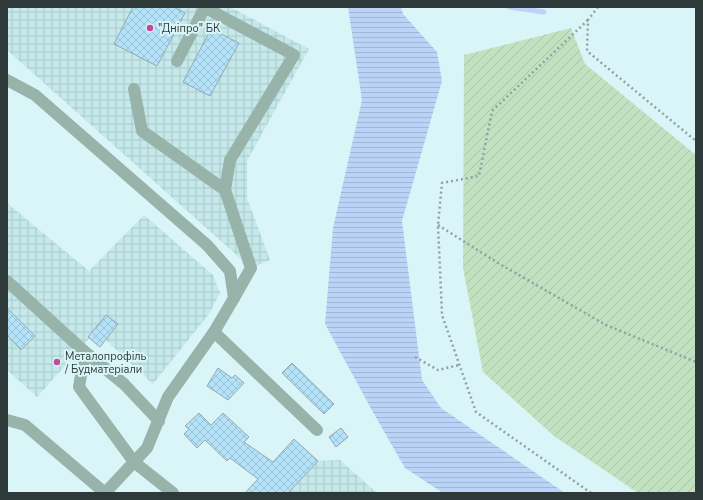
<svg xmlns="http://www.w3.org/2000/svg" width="703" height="500" font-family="'Nunito Sans',sans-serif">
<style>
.industrial{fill:url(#industrial-grid)}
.garden{fill:url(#garden-furrows)}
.water{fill:url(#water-rules)}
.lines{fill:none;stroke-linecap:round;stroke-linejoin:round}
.stream{stroke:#bad3f6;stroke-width:5}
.building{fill:url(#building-cross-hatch);stroke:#94aab4}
.path{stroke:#8ea1a3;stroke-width:2.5;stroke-dasharray:2 3;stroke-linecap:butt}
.minor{stroke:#98b3aa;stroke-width:12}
.poi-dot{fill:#c3499c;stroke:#daf5f7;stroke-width:1.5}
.labels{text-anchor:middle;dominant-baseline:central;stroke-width:4;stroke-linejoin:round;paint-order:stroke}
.poi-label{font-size:11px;fill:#2e393a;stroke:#daf5f7;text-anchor:start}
</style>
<defs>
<pattern id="industrial-grid" width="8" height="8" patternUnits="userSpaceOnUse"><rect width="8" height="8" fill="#c5e9eb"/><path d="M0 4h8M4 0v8" fill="none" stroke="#aac9ca"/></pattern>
<pattern id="garden-furrows" width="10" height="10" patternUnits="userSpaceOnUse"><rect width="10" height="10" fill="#c1e1c1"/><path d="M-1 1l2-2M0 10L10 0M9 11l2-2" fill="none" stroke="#a6c2a7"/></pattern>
<pattern id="water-rules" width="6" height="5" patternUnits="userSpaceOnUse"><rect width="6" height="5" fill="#bad3f6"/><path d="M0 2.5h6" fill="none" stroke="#a0b6d4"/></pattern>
<pattern id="building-cross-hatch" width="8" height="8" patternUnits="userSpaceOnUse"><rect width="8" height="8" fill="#b4e2f8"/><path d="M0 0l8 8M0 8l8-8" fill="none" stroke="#9bc3d5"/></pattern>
</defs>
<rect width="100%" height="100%" fill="#daf5f7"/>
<g class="industrial">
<polygon points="7,7 230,7 309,49 247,161 247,198 270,260 251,268 7,50"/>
<polygon points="7,203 89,271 144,215 213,275 220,293 209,314 153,384 96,331 37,397 7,370"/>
<polygon points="294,439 318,461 340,460 377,493 245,493"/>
</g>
<polygon class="garden" points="571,28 585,64 696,155 696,493 638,493 554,436 483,372 463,268 464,55"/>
<polygon class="water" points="348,7 401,7 403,14 437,52 442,81 402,221 422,380 441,408 565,493 443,493 405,468 374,414 325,324 333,228 362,100"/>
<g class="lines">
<polyline class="stream" points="509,7 544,12"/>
</g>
<g class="building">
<polygon points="133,7 174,7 185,13 157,66 114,44"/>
<polygon points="211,29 239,43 210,96 183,82"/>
<polygon points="7,308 35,336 21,350 7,335"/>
<polygon points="106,315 118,324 100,347 88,337"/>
<polygon points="292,363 334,404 324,414 282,373"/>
<polygon points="218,368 232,378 235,375 244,383 228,400 207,386"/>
<polygon points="199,413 211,425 223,413 249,437 244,442 273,462 294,439 318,461 288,493 245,493 258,479 230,458 227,461 205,440 197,448 184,434 189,429 185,426"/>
<polygon points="341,428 348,437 336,447 329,437"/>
</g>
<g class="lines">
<g class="path">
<polyline points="598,7 588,20 587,51 696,141"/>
<polyline points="588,20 492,111 479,176 442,183 438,225 442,315 476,412 591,493"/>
<polyline points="438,225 498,263 606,325 696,362"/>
<polyline points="415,357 438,370 459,365"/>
</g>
<g class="minor">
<polyline points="204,7 294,55 230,160 225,190 251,268 234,298"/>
<polyline points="177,61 205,7"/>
<polyline points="7,80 35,95 207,245 230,271 234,298 214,332 168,397 147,448 105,493"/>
<polyline points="134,89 142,131 225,190"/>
<polyline points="7,281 85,352 79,387 134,462 173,493"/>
<polyline points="214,332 317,430"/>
<polyline points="85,352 124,384 159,421"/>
<polyline points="7,420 25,425 105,493"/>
</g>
</g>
<g class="poi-dot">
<circle cx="150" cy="28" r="4"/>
<circle cx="57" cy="362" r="4"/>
</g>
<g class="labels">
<g class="poi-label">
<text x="158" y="28">"Дніпро" БК</text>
<text x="65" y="356">Металопрофіль<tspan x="65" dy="13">/ Будматеріали</tspan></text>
</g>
</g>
<rect width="703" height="500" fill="none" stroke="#2e393a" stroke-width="16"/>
</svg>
